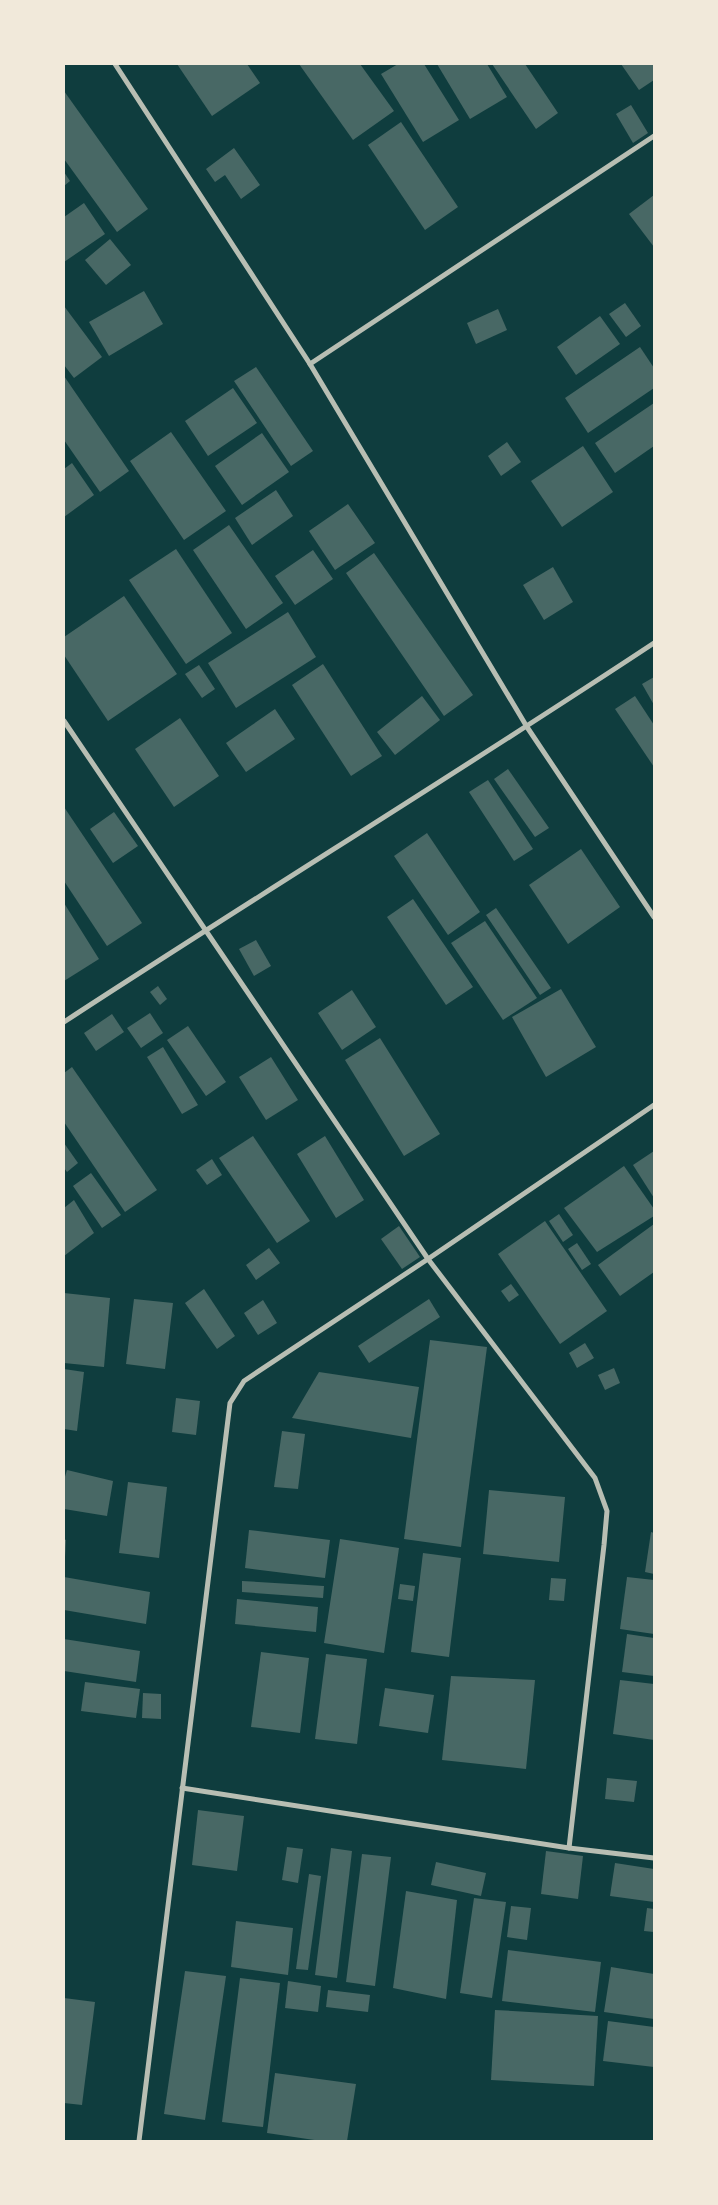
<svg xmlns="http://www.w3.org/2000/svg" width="718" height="2205" font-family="Ubuntu,sans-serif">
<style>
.building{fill:#486865}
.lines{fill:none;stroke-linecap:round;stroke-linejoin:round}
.minor{stroke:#b8beb3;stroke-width:5}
</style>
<rect width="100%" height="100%" fill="#0f3d3e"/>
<g class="building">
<polygon points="177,64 247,64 260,83 212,116"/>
<polygon points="299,64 360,64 394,111 353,140"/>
<polygon points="398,64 424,64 459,120 423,142 381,74"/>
<polygon points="437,64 487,64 507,97 470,119"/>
<polygon points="492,64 525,64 558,113 536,129"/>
<polygon points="621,64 654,64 654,80 639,90"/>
<polygon points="64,91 148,209 117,232 64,159"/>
<polygon points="631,105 648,133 633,143 616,114"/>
<polygon points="401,122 458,207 425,230 368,145"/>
<polygon points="234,148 260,185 241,199 225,175 215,182 206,169"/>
<polygon points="64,172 70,181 64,186"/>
<polygon points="654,195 654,247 629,214"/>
<polygon points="84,203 105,234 64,262 64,217"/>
<polygon points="110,239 131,265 106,285 85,260"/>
<polygon points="144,291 163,324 109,356 89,322"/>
<polygon points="625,303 641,326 626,337 609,314"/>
<polygon points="64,306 102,357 74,378 64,365"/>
<polygon points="498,309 507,330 476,344 467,323"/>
<polygon points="600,316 620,344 576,375 557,347"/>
<polygon points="640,347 654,368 654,388 588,433 565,398"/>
<polygon points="256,367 313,451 291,466 234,381"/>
<polygon points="64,376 129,471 100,492 64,440"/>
<polygon points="233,388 257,423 208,456 185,421"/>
<polygon points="654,403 654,446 615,473 595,443"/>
<polygon points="171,432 226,511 184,540 130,461"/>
<polygon points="262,433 289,472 242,505 215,466"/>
<polygon points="507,442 521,462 501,476 488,456"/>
<polygon points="583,446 613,492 562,527 531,481"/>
<polygon points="72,463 94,495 64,517 64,469"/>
<polygon points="276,490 293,516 252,545 235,518"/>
<polygon points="348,504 375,543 335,570 309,531"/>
<polygon points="229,525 283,603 246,629 193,550"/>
<polygon points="176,549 232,633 186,664 129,580"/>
<polygon points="313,550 333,579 295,605 275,576"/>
<polygon points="374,553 473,695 444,716 346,573"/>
<polygon points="553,567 573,602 544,620 523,585"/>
<polygon points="124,596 177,674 108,721 64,655 64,637"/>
<polygon points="288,612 316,657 236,708 208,663"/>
<polygon points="323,664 382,756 351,776 292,685"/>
<polygon points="199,665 215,689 202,698 185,674"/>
<polygon points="654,677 654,705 642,684"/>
<polygon points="422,696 440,720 395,755 377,732"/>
<polygon points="635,696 654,725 654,767 615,709"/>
<polygon points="275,709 295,739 246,772 226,743"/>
<polygon points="180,718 219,776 174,807 135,749"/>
<polygon points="508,769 549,828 535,837 494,779"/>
<polygon points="488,780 533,849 514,861 469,792"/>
<polygon points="64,807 142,923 107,946 64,881"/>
<polygon points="114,812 138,846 113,863 90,829"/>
<polygon points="427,833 480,912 448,935 394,856"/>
<polygon points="581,849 620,907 568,944 529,885"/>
<polygon points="413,899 473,987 446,1005 387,917"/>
<polygon points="64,903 99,959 64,981"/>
<polygon points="496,908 551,988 540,995 486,915"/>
<polygon points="485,921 537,998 503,1020 451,943"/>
<polygon points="256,940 271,966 254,976 239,949"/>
<polygon points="158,986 167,999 160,1005 150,992"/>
<polygon points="561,989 596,1047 546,1077 512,1017"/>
<polygon points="352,990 376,1027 342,1050 318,1013"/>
<polygon points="150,1013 163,1033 141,1048 127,1028"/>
<polygon points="112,1014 124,1032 96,1051 84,1033"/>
<polygon points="188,1026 226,1082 206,1096 167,1040"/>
<polygon points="380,1038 440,1134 404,1156 345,1060"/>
<polygon points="163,1047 198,1105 182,1114 147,1057"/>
<polygon points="271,1057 298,1100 266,1120 239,1077"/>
<polygon points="72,1067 157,1190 125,1212 64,1122 64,1073"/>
<polygon points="253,1136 310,1221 277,1243 219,1158"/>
<polygon points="325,1136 364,1200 336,1218 297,1154"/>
<polygon points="64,1143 78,1163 67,1172 64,1168"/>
<polygon points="654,1151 654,1198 633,1165"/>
<polygon points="212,1159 222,1175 207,1185 196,1170"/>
<polygon points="624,1166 654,1209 654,1216 597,1252 564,1208"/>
<polygon points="91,1173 121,1215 102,1228 73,1186"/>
<polygon points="74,1200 94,1233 64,1256 64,1208"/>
<polygon points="559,1214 573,1235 563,1242 549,1221"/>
<polygon points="545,1221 607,1311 560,1344 498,1254"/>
<polygon points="654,1224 654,1272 620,1296 598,1265"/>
<polygon points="399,1226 420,1257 402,1269 381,1239"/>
<polygon points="577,1243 591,1264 582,1270 568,1249"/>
<polygon points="269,1248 280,1263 256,1280 246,1265"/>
<polygon points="511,1284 519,1295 509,1302 501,1291"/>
<polygon points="204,1289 235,1336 217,1349 185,1303"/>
<polygon points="64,1293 110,1298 104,1367 64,1363"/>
<polygon points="134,1299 173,1303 165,1369 126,1364"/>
<polygon points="429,1299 440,1317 369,1363 358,1346"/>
<polygon points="263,1300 277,1323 258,1335 244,1313"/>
<polygon points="430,1340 487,1347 461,1547 404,1539"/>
<polygon points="585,1343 594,1358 577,1368 569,1353"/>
<polygon points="614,1368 620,1383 605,1390 598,1375"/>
<polygon points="64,1369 84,1372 77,1431 64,1429"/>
<polygon points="319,1372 419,1387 411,1438 292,1418"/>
<polygon points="176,1398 200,1401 196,1435 172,1432"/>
<polygon points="282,1431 305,1434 298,1489 274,1487"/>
<polygon points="67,1470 113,1481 107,1516 64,1509 64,1480"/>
<polygon points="128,1482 167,1487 159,1558 119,1553"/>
<polygon points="489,1490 565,1497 559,1562 483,1554"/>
<polygon points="249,1530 330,1540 325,1578 245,1568"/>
<polygon points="651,1532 654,1533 654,1574 645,1572"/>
<polygon points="64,1539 66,1540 65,1557 64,1557"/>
<polygon points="340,1539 399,1548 384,1653 324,1643"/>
<polygon points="423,1553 461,1558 449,1657 411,1652"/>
<polygon points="64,1577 150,1592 146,1624 64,1610"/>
<polygon points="627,1577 654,1580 654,1634 620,1629"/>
<polygon points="551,1578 566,1579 564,1601 549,1600"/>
<polygon points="242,1581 324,1586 323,1598 242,1592"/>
<polygon points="400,1584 415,1586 413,1601 398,1599"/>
<polygon points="237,1599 318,1607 316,1632 235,1624"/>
<polygon points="627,1634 654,1638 654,1676 622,1672"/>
<polygon points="64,1639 140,1651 136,1682 64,1671"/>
<polygon points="261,1652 309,1658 300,1733 251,1727"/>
<polygon points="326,1654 367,1659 357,1744 315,1739"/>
<polygon points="451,1676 535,1680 526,1769 442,1760"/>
<polygon points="620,1680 654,1684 654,1740 613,1734"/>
<polygon points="85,1682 140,1689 136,1718 81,1711"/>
<polygon points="385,1688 434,1695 428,1733 379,1726"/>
<polygon points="143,1693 161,1694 161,1719 142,1718"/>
<polygon points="607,1778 637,1781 634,1802 605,1799"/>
<polygon points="198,1810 244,1816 237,1871 192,1865"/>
<polygon points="287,1847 303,1849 298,1883 282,1880"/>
<polygon points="331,1848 352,1851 337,1978 315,1975"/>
<polygon points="546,1851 583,1856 578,1899 541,1894"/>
<polygon points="362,1854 391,1857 375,1986 346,1982"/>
<polygon points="436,1862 486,1873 481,1896 431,1885"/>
<polygon points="615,1863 654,1869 654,1902 610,1896"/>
<polygon points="309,1874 321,1876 308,1970 296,1969"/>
<polygon points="406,1891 457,1900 446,1999 393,1988"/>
<polygon points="474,1898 506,1902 492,1998 460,1993"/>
<polygon points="511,1906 531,1908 527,1940 507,1937"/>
<polygon points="647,1908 654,1909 654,1932 644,1931"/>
<polygon points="236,1921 293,1928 288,1975 231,1967"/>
<polygon points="508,1950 601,1962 595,2012 502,2001"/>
<polygon points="611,1967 654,1974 654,2019 604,2012"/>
<polygon points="185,1971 226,1976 205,2120 164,2114"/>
<polygon points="240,1978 280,1983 263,2127 222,2122"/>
<polygon points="288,1981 321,1986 318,2012 285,2008"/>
<polygon points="328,1990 370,1995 368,2012 326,2007"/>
<polygon points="64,1998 95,2002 82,2105 64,2103"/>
<polygon points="495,2010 598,2016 594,2086 491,2080"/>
<polygon points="608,2021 654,2027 654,2067 603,2061"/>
<polygon points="275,2073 356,2084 347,2141 321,2141 267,2133"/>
</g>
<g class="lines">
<g class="minor">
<polyline points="115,64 310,364 527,727 654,917"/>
<polyline points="310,364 654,136"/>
<polyline points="64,721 428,1259 595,1478 607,1511 604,1545 569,1848"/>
<path d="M64,1022C260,894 459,772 654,643"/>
<polyline points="182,1788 569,1848 654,1858"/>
<polyline points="139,2141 230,1403 244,1381 428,1259 654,1105"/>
</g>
</g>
<rect width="718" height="2205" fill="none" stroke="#f1e9da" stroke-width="130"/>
</svg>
